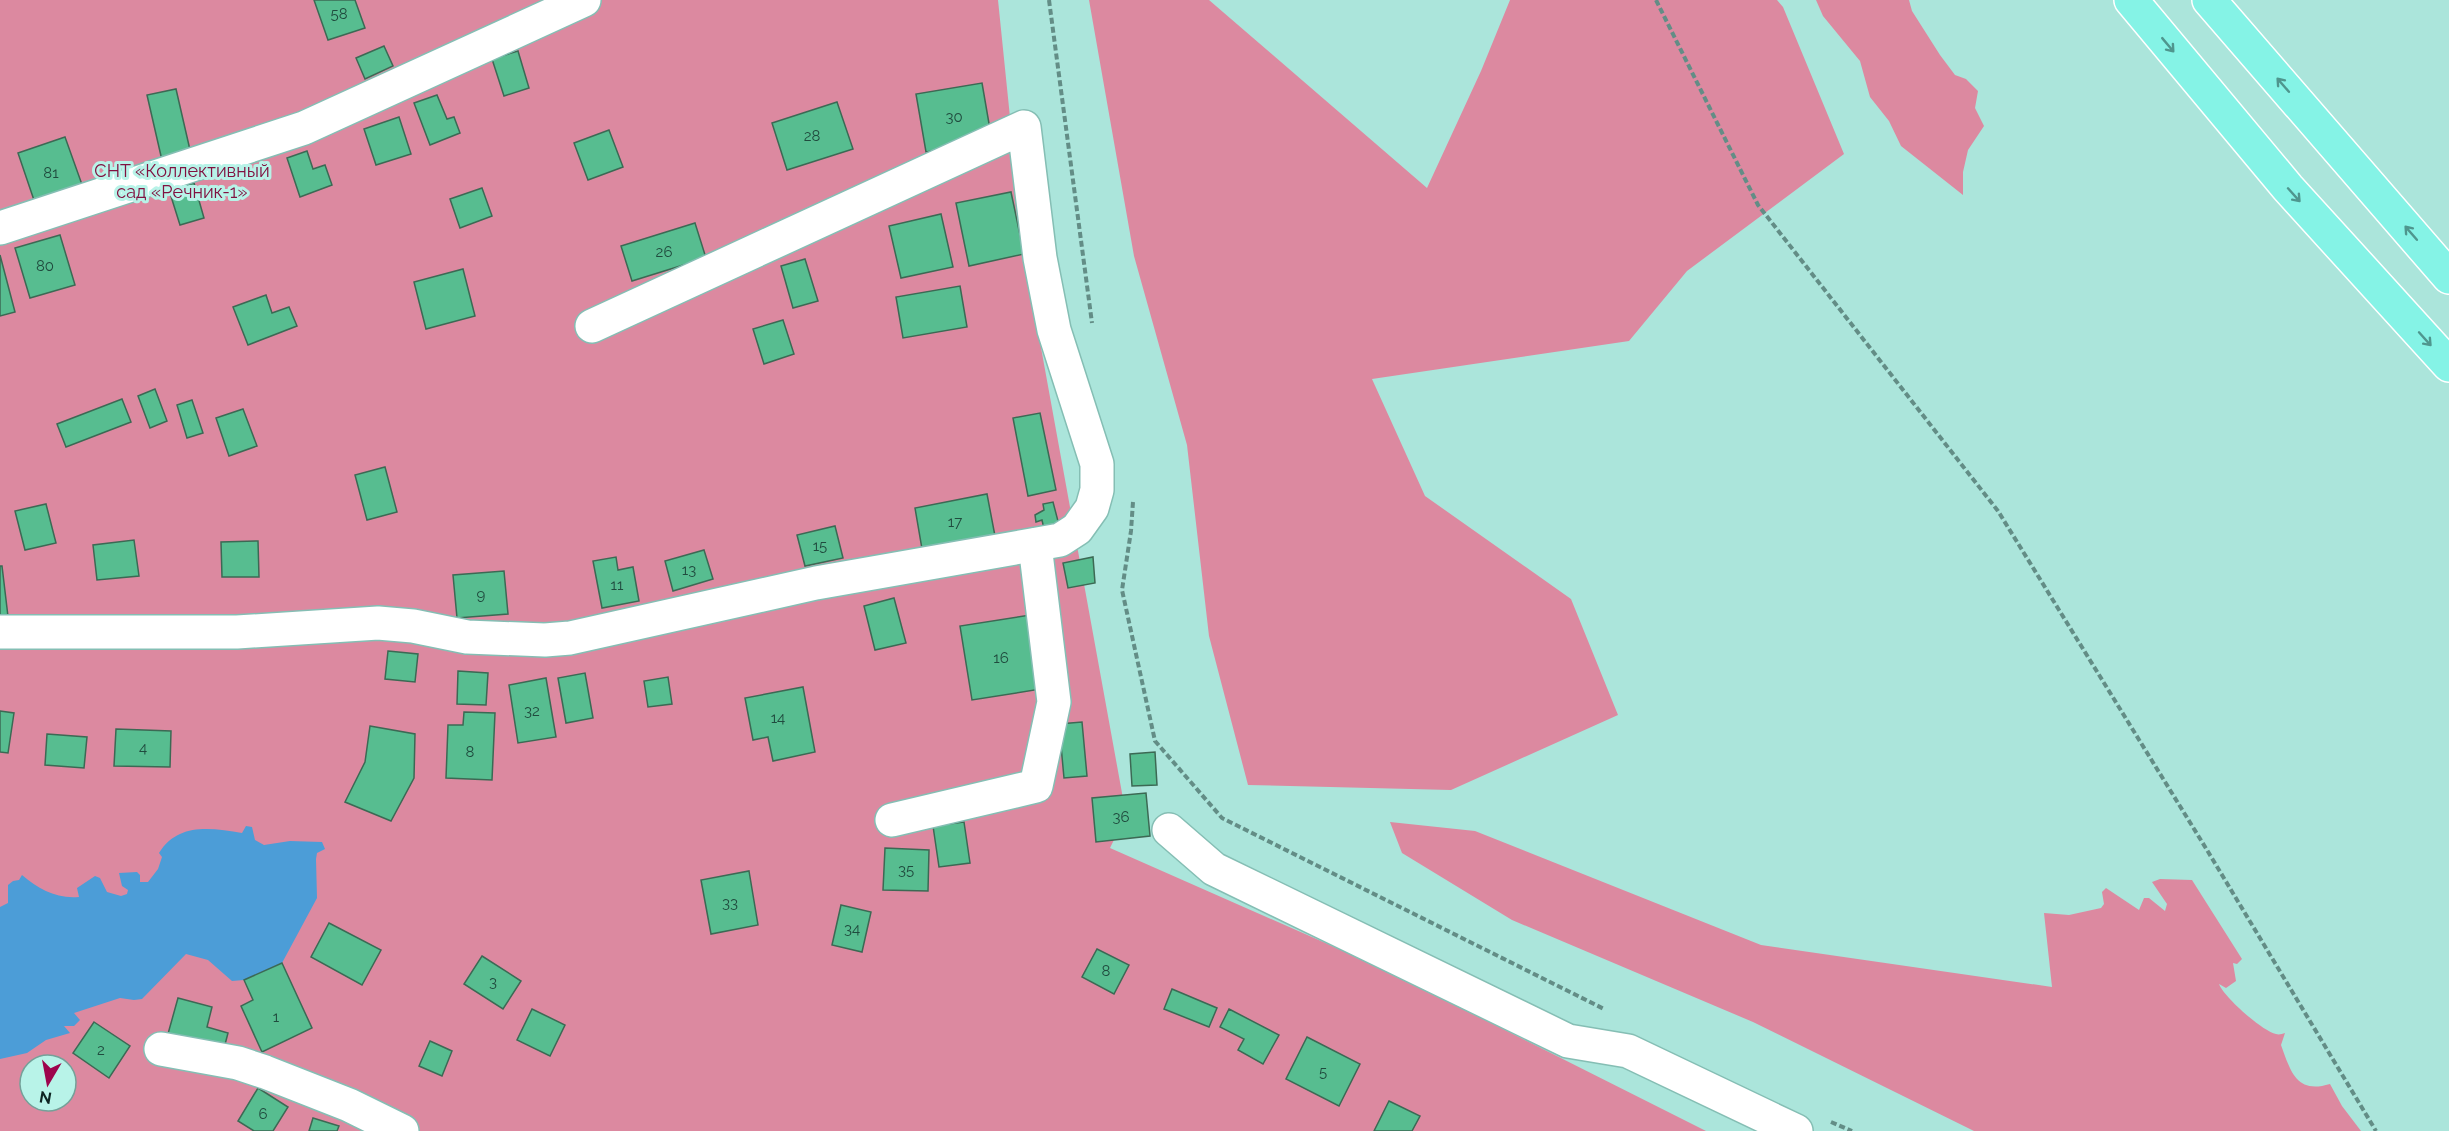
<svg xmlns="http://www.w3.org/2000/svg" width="2449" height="1131" font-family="Raleway,sans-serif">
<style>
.green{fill:#dc89a0;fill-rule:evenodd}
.water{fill:#4c9dd7}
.building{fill:#57bd90;stroke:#3c6954;stroke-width:1.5}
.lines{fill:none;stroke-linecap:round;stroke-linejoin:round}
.minor-casing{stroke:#85beb4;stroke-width:36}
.major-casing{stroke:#fff;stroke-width:36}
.path{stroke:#638d86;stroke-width:4;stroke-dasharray:6 3;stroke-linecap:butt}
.minor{stroke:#fff;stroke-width:33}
.major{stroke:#85f3e6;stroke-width:33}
.oneway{stroke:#4f968e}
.labels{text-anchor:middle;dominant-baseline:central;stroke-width:6;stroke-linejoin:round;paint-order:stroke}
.number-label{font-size:15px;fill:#204b3e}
.park-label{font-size:18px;fill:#811140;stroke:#b8f3e8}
</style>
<rect width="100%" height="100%" fill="#abe5db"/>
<g class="green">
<path d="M0,0H998L1024,254L1126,815L1110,848L1380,967L1706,1131H0ZM30,1065H66V1101H30Z"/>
<polygon points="1089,0 1209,0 1427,188 1481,71 1510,0 1777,0 1783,7 1844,154 1687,271 1629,341 1372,379 1425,496 1571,599 1618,715 1451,790 1248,785 1209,636 1187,445 1134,256"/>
<polygon points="1816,0 1909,0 1912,11 1940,55 1955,75 1966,79 1978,91 1975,108 1984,126 1968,150 1963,172 1963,195 1901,146 1889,121 1870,97 1860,61 1823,16"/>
<path d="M1390,822L1475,831L1761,945L2052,987L2044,913L2069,915L2101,908L2104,904L2102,892L2106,888L2139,910L2144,898H2149L2165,911L2167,904L2152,882L2160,879L2192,880L2242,959L2237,964L2233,963L2236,981L2226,988L2219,984C2224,997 2262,1031 2276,1034C2279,1035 2282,1034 2285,1033L2281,1045C2291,1073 2297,1094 2330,1084L2342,1106L2361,1131H1974L1753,1022L1512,920L1402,853Z"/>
</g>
<path class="water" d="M246,826L252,827L255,840L264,845L290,841L322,842L325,849L317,853L316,859L317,898L282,963L244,980L232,981L208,960L186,954L142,999L134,1000L120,998L74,1013L80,1020L74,1026H64L70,1033L46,1040L27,1053L0,1059V907L8,903V885L13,881L19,880L22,875C39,889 56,899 79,897L77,888L95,876L100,878L107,892L121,896L127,894L128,890L122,886L119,873L137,872L140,875V882H148L158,869L162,857L159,853C178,822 212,828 242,833Z"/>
<g class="building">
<polygon points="314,0 355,0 365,28 328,40"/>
<polygon points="384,46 393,66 365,79 356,58"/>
<polygon points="518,51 529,88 504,96 492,59"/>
<polygon points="982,83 992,141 926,152 916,94"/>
<polygon points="176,89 193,163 164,169 147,95"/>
<polygon points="437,95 447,119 454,117 460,133 430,145 414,103"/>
<polygon points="837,102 853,149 787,170 772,123"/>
<polygon points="399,117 411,154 376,165 364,129"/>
<polygon points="609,130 623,167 588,180 574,143"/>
<polygon points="65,137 85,193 37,209 18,153"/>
<polygon points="307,151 313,169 325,165 332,185 300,197 287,158"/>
<polygon points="194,183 204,218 180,225 169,190"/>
<polygon points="482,188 492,216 460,228 450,199"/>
<polygon points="1011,192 1024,254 969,266 956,203"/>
<polygon points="941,214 953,267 901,278 889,226"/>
<polygon points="695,223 706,258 632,281 621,246"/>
<polygon points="60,235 75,285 30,298 15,248"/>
<polygon points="0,255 15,312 0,316"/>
<polygon points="805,259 818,301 793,308 781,266"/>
<polygon points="463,269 475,316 426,329 414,282"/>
<polygon points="960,286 967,327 903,338 896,297"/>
<polygon points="266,295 272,313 289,307 297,326 248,345 233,307"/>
<polygon points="783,320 794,354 764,364 753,329"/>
<polygon points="155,389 167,421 150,428 138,396"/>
<polygon points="122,399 131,422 66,447 57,424"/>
<polygon points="192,400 203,433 187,438 177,405"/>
<polygon points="243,409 257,446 229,456 216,418"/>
<polygon points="1040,413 1056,490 1028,496 1013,418"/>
<polygon points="385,467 397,512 367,520 355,475"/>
<polygon points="987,494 995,536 922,549 915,508"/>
<polygon points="1053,502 1059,525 1044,529 1042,520 1036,522 1035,515 1044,510 1043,504"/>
<polygon points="46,504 56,543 25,550 15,511"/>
<polygon points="835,526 843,558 805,566 797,535"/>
<polygon points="134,540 139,576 97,580 93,545"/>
<polygon points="258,541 259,577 222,577 221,542"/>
<polygon points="704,550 713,579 673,591 665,561"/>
<polygon points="616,557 618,570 633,567 639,601 602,608 593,561"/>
<polygon points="1093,557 1095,583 1068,588 1063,563"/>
<polygon points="0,566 2,566 9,625 0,625"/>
<polygon points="504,571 508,614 457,618 453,575"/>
<polygon points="894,598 906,643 875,650 864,606"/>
<polygon points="1030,615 1041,689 972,700 960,626"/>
<polygon points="388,651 418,654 415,682 385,679"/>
<polygon points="458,671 488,673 486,705 457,704"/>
<polygon points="585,673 593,718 566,723 558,678"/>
<polygon points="668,677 672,704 648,707 644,681"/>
<polygon points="546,678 556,737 518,743 509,685"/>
<polygon points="803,687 815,752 773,761 768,737 753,740 745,698"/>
<polygon points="0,711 14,713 8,753 0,752"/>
<polygon points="464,712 495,713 492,780 446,778 448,725 463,725"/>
<polygon points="1082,722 1087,776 1064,778 1059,724"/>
<polygon points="370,726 415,734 414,778 391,821 345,802 365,762"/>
<polygon points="116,729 171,731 170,767 114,766"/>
<polygon points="47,734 87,737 84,768 45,765"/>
<polygon points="1155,752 1157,785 1132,786 1130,754"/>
<polygon points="1146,793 1150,836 1096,842 1092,798"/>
<polygon points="964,822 970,863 939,867 933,826"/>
<polygon points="885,848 929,850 928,891 883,890"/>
<polygon points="749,871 758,925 711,934 701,880"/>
<polygon points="841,905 871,912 862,952 832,945"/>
<polygon points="329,923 381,950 362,985 311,957"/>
<polygon points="1097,949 1129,965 1114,994 1082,977"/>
<polygon points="482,956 521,981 503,1009 464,984"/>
<polygon points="282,963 312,1028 262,1052 241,1006 253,1000 244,980"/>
<polygon points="1172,989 1217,1008 1209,1027 1164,1009"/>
<polygon points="178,998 212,1007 207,1027 228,1033 222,1056 166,1041"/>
<polygon points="532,1009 565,1025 550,1056 517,1040"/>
<polygon points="1229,1009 1279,1035 1263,1064 1238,1050 1244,1039 1220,1027"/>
<polygon points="94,1022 130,1046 109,1078 73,1053"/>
<polygon points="1307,1037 1360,1064 1339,1106 1286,1079"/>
<polygon points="430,1041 452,1051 442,1076 419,1066"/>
<polygon points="258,1088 288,1107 273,1131 254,1131 238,1121"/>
<polygon points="1389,1101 1420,1116 1412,1131 1374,1131"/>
<polygon points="313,1118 339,1126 337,1131 309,1131"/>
</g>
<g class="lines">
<defs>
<g id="minor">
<polyline points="0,228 304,128 584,0"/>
<polyline points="0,632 237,632 378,623 413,626 467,637 545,640 570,638 816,583 1060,540 1077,529 1092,508 1097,490 1097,464 1054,330 1040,258 1024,127 592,326"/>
<polyline points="892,820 1036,786 1054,702 1035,545"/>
<polyline points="1169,830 1214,869 1568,1041 1628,1051 1796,1131"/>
<polyline points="161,1049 238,1063 265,1072 349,1105 402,1131"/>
</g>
<g id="major">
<polyline points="2131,0 2288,188 2449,365"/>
<polyline points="2209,0 2449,277"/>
</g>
</defs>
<use href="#minor" class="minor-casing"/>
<use href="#major" class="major-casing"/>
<g class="path">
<polyline points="1049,0 1092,323"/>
<polyline points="1656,0 1758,205 1998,511 2207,850 2376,1131"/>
<polyline points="1133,502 1131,531 1122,590 1155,741 1222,818 1604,1009"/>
<polyline points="1831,1122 1852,1131"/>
</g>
<use href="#minor" class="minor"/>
<use href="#major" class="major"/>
</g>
<defs><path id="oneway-shaft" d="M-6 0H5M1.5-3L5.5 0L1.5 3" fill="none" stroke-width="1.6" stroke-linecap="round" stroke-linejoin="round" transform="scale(1.5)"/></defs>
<g class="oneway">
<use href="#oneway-shaft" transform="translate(2168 45) rotate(50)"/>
<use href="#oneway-shaft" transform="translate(2283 85) rotate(-131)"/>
<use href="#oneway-shaft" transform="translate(2294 195) rotate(48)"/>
<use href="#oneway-shaft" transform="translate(2411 233) rotate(-131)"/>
<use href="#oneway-shaft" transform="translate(2425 339) rotate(48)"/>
</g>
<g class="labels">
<g class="number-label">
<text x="339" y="14">58</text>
<text x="954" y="117">30</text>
<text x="812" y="136">28</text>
<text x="51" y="173">81</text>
<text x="664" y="252">26</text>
<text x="45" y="266">80</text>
<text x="955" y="522">17</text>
<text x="820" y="546">15</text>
<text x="689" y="570">13</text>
<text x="617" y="585">11</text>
<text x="481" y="595">9</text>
<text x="1001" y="658">16</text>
<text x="532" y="711">32</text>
<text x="778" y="718">14</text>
<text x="143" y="748">4</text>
<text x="470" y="752">8</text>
<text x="1121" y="817">36</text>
<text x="906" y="870">35</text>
<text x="730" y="903">33</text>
<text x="852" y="929">34</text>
<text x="1106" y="971">8</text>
<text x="493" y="982">3</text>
<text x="276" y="1017">1</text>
<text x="101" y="1050">2</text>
<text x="1323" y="1072">5</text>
<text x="263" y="1114">6</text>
</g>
<g class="park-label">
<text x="182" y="170">СНТ «Коллективный<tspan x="182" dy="21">сад «Речник-1»</tspan></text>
</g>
</g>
<g transform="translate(48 1083) rotate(190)"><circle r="28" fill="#b8f3e8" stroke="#74a199" stroke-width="1.5"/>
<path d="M0-4.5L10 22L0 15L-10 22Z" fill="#9d044d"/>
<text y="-9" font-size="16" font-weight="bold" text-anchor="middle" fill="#0e2522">N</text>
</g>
</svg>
